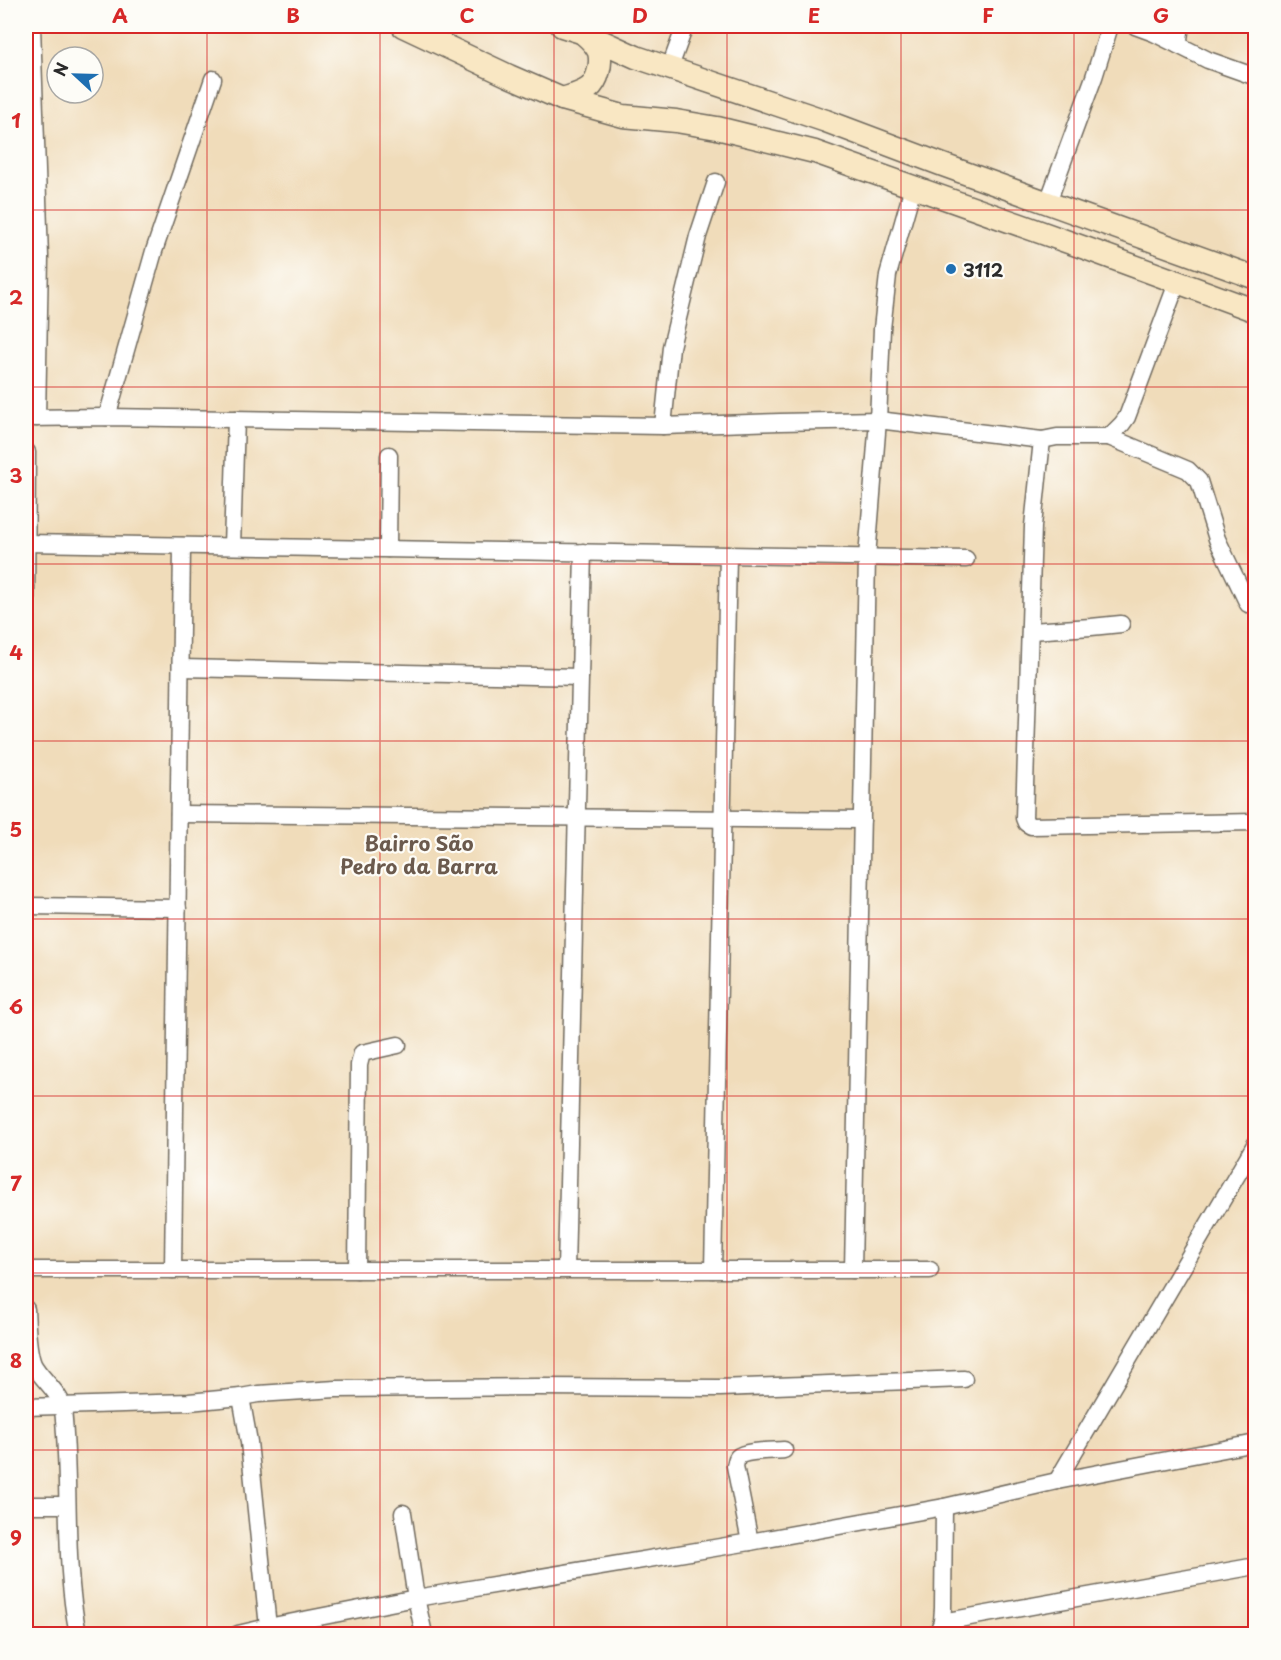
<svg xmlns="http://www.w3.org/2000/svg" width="1281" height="1660" font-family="'Playpen Sans',sans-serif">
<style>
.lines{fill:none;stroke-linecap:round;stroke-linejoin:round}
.minor-casing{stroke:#70695d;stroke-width:19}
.secondary-casing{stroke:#70695d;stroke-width:25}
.minor{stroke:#fff;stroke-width:16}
.secondary{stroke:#f9e7c3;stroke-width:22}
.grid{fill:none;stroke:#d62828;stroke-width:1.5;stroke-opacity:0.55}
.poi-dot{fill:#1f6fb2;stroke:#fdfcf7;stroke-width:2}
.labels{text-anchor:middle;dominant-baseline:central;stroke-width:4.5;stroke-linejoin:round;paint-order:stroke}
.poi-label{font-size:18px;font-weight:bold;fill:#2b2b2b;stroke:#fdfcf7;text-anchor:start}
.neighbourhood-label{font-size:20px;font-weight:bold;fill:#6b5a4d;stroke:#fdfcf7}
.neatline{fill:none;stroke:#d62828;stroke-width:2}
.grid-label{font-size:20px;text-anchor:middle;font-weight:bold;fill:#d62828}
</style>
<rect width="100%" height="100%" fill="#fdfcf7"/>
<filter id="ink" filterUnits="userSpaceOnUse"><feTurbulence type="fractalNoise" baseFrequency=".0167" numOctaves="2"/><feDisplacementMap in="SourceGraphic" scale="12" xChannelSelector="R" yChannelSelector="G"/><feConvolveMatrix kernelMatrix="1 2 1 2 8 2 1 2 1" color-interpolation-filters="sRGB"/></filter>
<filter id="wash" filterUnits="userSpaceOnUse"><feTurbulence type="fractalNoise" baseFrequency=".008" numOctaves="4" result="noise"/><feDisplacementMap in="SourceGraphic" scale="24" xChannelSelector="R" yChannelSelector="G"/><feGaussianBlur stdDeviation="1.35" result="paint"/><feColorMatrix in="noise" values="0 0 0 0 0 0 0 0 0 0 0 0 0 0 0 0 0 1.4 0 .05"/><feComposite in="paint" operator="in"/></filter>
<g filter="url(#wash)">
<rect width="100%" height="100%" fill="#f0dcba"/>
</g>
<g filter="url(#ink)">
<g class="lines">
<defs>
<g id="minor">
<polyline points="32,26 40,257 37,418"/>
<polyline points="1135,26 1154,33 1208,60 1256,77"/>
<polyline points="1178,45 1181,26"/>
<polyline points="670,67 685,26"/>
<polyline points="1048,202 1094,77 1110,26"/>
<polyline points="107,417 154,251 213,79"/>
<polyline points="26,418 107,417 663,426 780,422 878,420 1042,440 1057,437 1109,437 1122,424 1127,417 1177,283"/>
<polyline points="663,426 671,347 698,236 716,182"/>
<polyline points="1109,437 1188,470 1199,481 1217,539 1248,604"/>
<polyline points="1042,440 1033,526 1024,818 1026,823 1031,826 1256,822"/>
<polyline points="26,543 966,559"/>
<polyline points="232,546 236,419"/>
<polyline points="388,549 389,455"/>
<polyline points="26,607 27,452"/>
<polyline points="1031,631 1091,627 1121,624"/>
<polyline points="181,668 580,677"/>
<polyline points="179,814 862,820"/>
<polyline points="26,906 178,908"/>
<polyline points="26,1270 930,1270"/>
<polyline points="173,1270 182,546"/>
<polyline points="357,1270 359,1065 362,1053 398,1045"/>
<polyline points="566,1270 583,552"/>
<polyline points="713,1270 728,555"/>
<polyline points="853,1270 867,557 878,420 882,329 888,275 913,187"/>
<path d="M26,1309C27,1325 27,1349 33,1364C40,1378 62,1394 63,1409C71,1485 63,1560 78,1634"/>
<polyline points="241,1397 258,1394 336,1389 538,1387 720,1388 964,1379"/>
<polyline points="26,1407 189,1402 241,1397 249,1442 268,1627"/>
<polyline points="1057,1481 1256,1143"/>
<polyline points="26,1505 67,1505"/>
<polyline points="403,1513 416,1598 424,1634"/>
<path d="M750,1542L735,1466C736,1463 736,1459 738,1457C745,1450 774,1451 784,1450"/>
<polyline points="942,1622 1256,1566"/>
<polyline points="238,1634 268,1627 416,1598 750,1542 944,1507 1057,1481 1256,1443"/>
<polyline points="937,1634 942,1622 943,1608 944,1507"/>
</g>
<g id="secondary">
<polyline points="403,26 509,76 562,99 623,116 676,121 717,128 815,152 1085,248 1256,311"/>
<polyline points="562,26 581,32 636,57 826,121 943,165 1256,278"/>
<path d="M562,99C571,96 581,94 589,88C598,81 602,63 599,52C596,45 590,39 584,34"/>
</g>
</defs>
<use href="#minor" class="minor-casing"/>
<use href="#secondary" class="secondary-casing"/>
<use href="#minor" class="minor"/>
<use href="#secondary" class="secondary"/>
</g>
</g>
<path class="grid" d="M207,26V1634M380,26V1634M554,26V1634M727,26V1634M901,26V1634M1074,26V1634M26,210H1256M26,387H1256M26,564H1256M26,741H1256M26,919H1256M26,1096H1256M26,1273H1256M26,1450H1256"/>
<circle class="poi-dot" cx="951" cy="269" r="6"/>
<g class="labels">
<g class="poi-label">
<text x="963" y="269">3112</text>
</g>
<g class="neighbourhood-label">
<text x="419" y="843">Bairro São<tspan x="419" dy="23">Pedro da Barra</tspan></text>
</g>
</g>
<rect width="1281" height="1660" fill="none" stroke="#fdfcf7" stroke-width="66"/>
<g transform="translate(75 75) rotate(292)"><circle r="28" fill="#fdfcf7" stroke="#a9a8a5" stroke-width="1.5"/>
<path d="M0-4.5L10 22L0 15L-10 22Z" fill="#1f6fb2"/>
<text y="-9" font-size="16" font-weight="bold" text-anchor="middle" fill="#2b2b2b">N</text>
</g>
<rect x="33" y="33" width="1215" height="1594" class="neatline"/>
<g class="grid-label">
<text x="120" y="23">A</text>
<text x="293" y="23">B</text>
<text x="467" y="23">C</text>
<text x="640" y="23">D</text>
<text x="814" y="23">E</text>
<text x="988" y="23">F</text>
<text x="1161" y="23">G</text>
<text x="16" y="128">1</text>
<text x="16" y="305">2</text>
<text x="16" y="483">3</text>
<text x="16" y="660">4</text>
<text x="16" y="837">5</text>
<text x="16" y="1014">6</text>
<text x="16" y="1191">7</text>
<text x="16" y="1368">8</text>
<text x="16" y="1545">9</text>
</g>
</svg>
